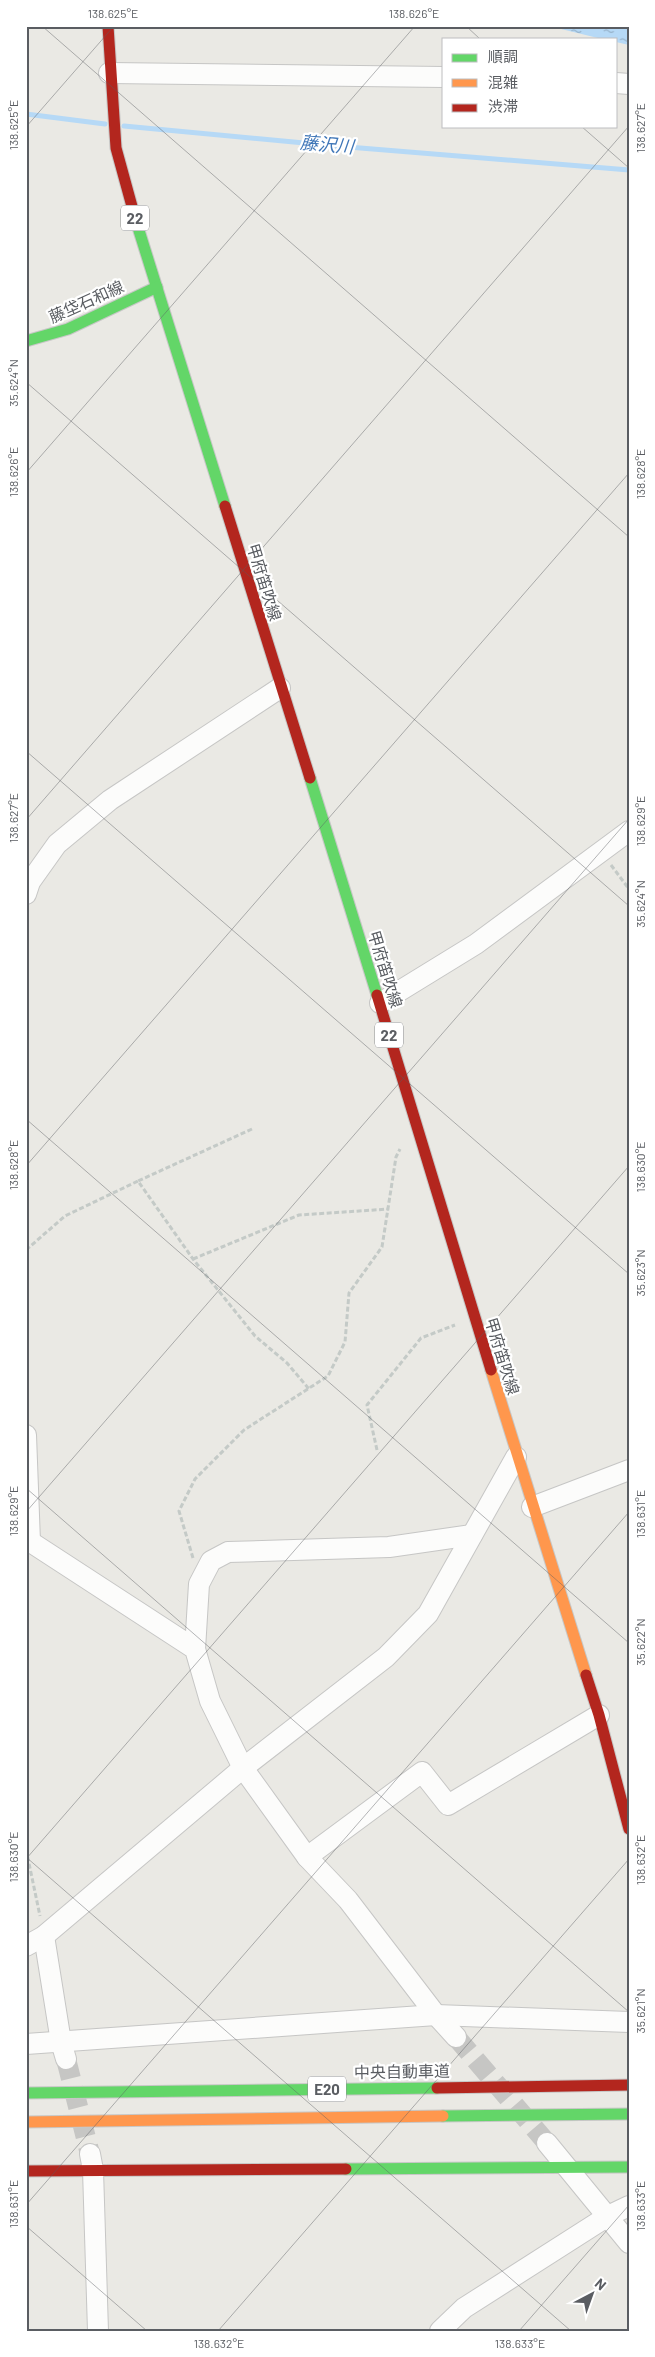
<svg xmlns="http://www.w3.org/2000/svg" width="655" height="2357" font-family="Barlow,'Noto Sans JP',sans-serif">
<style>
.water{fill:url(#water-ripples)}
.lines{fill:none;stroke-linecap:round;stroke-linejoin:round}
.stream{stroke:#b6d9f6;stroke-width:5}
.street-tunnel{stroke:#c6c6c4;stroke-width:20;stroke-dasharray:20 10;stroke-linecap:butt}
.street-casing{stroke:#c6c6c5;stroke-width:22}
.fast-casing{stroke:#c7c7c6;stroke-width:13}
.slow-casing{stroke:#c7c7c6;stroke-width:13}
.jam-casing{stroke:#c7c7c6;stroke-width:13}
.path{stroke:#c4cac7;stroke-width:3;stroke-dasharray:5 2.5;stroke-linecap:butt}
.street{stroke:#fcfcfb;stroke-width:20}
.fast{stroke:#63d668;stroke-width:11}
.slow{stroke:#ff974d;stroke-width:11}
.jam{stroke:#b3261e;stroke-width:11}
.ticks{fill:none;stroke:#5a5d62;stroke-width:1;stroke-opacity:0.45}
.labels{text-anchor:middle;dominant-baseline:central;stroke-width:4.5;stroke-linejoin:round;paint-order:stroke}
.shield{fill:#fff;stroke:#8c8e91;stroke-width:1}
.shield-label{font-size:15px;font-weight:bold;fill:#5a5d62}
.street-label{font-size:16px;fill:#5a5d62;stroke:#fff}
.water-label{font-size:18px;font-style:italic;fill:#4077b8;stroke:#fff}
.neatline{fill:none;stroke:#5a5d62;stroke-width:2}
.ticks-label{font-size:12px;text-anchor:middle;fill:#5a5d62}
</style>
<defs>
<pattern id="water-ripples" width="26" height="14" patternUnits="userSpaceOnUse" patternTransform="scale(1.25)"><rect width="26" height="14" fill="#b6d9f6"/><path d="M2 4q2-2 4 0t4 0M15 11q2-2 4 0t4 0" fill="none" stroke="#97b3cb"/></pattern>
</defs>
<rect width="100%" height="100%" fill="#eae9e4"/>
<polygon class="water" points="524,26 629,26 629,45 616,42 616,39 602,39 557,28"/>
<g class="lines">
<g class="stream">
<polyline points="26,114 105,124"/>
<polyline points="124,126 336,146 629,170"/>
</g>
<g class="street-tunnel">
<polyline points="456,2037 547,2143"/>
<polyline points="66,2059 90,2154"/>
</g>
<defs>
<g id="street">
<polyline points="109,73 444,77"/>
<polyline points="616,83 629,84"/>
<polyline points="26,894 30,882 57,844 110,800 280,688"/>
<polyline points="380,1003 476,944 629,831"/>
<polyline points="26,1435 30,1542"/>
<polyline points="532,1507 629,1470"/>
<polyline points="26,1539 195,1649 210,1701 243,1768 307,1857 348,1900 436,2015 456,2037"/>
<polyline points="195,1649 199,1584 211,1561 228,1552 389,1547 472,1535"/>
<polyline points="307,1857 422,1772 448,1805 599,1715"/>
<polyline points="44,1936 61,2042 66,2059"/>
<polyline points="26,1946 44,1936 243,1768 386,1657 428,1614 516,1457"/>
<polyline points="26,2044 436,2015 629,2022"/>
<polyline points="547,2143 629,2243"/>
<polyline points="90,2154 93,2170 98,2331"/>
<polyline points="440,2331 464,2308 608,2216 629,2206"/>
</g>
<g id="fast">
<polyline points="136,221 225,506"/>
<polyline points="26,341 68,329 157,287"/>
<polyline points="310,778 377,995"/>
<polyline points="26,2093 437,2088"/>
<polyline points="443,2116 629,2114"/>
<polyline points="346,2169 629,2167"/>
</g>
<g id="slow">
<polyline points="491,1370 586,1675"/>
<polyline points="26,2122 443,2116"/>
</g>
<g id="jam">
<polyline points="108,26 116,148 136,221"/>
<polyline points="225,506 310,778"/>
<polyline points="377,995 491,1370"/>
<polyline points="586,1675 599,1715 629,1829"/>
<polyline points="437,2088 629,2085"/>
<polyline points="26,2171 346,2169"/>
</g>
</defs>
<use href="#street" class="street-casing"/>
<use href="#fast" class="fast-casing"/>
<use href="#slow" class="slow-casing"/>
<use href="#jam" class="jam-casing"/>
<g class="path">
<polyline points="611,865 629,889"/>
<polyline points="252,1129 138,1181 193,1259 255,1336 287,1363 309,1389"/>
<polyline points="26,1250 65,1216 138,1181"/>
<polyline points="193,1259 299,1215 389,1209"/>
<polyline points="377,1450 367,1405 421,1338 455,1325"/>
<polyline points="193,1558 179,1511 195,1479 244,1430 328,1376 345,1342 349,1293 382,1247 396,1157 400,1149"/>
<polyline points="26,1849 40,1916"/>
</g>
<use href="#street" class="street"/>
<use href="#fast" class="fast"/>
<use href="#slow" class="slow"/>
<use href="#jam" class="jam"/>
</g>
<path class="ticks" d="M42,26L629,537M466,26L480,39M581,126L629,168M26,127L114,26M26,382L629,906M26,473L415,26M26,751L629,1274M26,820L629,126M26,1119L629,1643M26,1166L629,473M26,1488L629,2012M26,1512L629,819M26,1857L571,2331M26,1859L629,1166M26,2205L629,1512M26,2226L147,2331M218,2331L629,1859M519,2331L629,2205"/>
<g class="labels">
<g class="shield">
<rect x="121" y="205.5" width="28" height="25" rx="4"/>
<rect x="375" y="1022.5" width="28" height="25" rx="4"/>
<rect x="308" y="2076.5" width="38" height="25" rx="4"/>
</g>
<g class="shield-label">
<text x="135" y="218">22</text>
<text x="389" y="1035">22</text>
<text x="327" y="2089">E20</text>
</g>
<g class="street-label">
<text transform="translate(86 301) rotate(-24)">藤垈石和線</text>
<text transform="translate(265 582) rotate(73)">甲府笛吹線</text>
<text transform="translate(386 969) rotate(73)">甲府笛吹線</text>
<text transform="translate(503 1356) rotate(73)">甲府笛吹線</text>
<text transform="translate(402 2071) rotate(-1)">中央自動車道</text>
</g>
<g class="water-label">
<text transform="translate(327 144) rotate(5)">藤沢川</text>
</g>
</g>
<rect width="655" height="2357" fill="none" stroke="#ffffff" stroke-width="55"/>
<rect x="442" y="38" width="175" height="90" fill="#ffffff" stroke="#bdbec0"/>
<rect x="452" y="54" width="25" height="8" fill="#63d668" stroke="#bdbec0"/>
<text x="488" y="62" font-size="15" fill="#5a5d62">順調</text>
<rect x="452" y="79" width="25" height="8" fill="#ff974d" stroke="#bdbec0"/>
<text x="488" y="88" font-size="15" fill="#5a5d62">混雑</text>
<rect x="452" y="104" width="25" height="8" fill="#b3261e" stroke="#bdbec0"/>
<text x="488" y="112" font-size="15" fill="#5a5d62">渋滞</text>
<g transform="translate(592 2294) rotate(41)" stroke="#ffffff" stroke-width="4" paint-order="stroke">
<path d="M0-4L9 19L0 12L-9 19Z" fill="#5a5d62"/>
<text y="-8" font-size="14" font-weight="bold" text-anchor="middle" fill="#5a5d62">N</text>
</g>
<rect x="28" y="28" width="600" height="2302" class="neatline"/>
<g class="ticks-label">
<text x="113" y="18">138.625°E</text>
<text x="414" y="18">138.626°E</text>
<text transform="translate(14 125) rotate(-90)" y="4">138.625°E</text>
<text transform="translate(641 128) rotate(-90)" y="4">138.627°E</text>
<text transform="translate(14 383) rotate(-90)" y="4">35.624°N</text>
<text transform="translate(14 472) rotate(-90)" y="4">138.626°E</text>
<text transform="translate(641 474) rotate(-90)" y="4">138.628°E</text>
<text transform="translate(14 818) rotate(-90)" y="4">138.627°E</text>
<text transform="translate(641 821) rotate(-90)" y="4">138.629°E</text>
<text transform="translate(641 904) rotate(-90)" y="4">35.624°N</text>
<text transform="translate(14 1165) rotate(-90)" y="4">138.628°E</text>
<text transform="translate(641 1167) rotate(-90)" y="4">138.630°E</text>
<text transform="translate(641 1273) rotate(-90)" y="4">35.623°N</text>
<text transform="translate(14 1511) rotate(-90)" y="4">138.629°E</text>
<text transform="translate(641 1514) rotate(-90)" y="4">138.631°E</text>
<text transform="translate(641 1642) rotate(-90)" y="4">35.622°N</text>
<text transform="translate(14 1857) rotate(-90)" y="4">138.630°E</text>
<text transform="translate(641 1860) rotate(-90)" y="4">138.632°E</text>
<text transform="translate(641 2011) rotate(-90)" y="4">35.621°N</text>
<text transform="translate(14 2204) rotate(-90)" y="4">138.631°E</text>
<text transform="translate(641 2206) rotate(-90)" y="4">138.633°E</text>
<text x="219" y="2348">138.632°E</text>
<text x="520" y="2348">138.633°E</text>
</g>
</svg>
